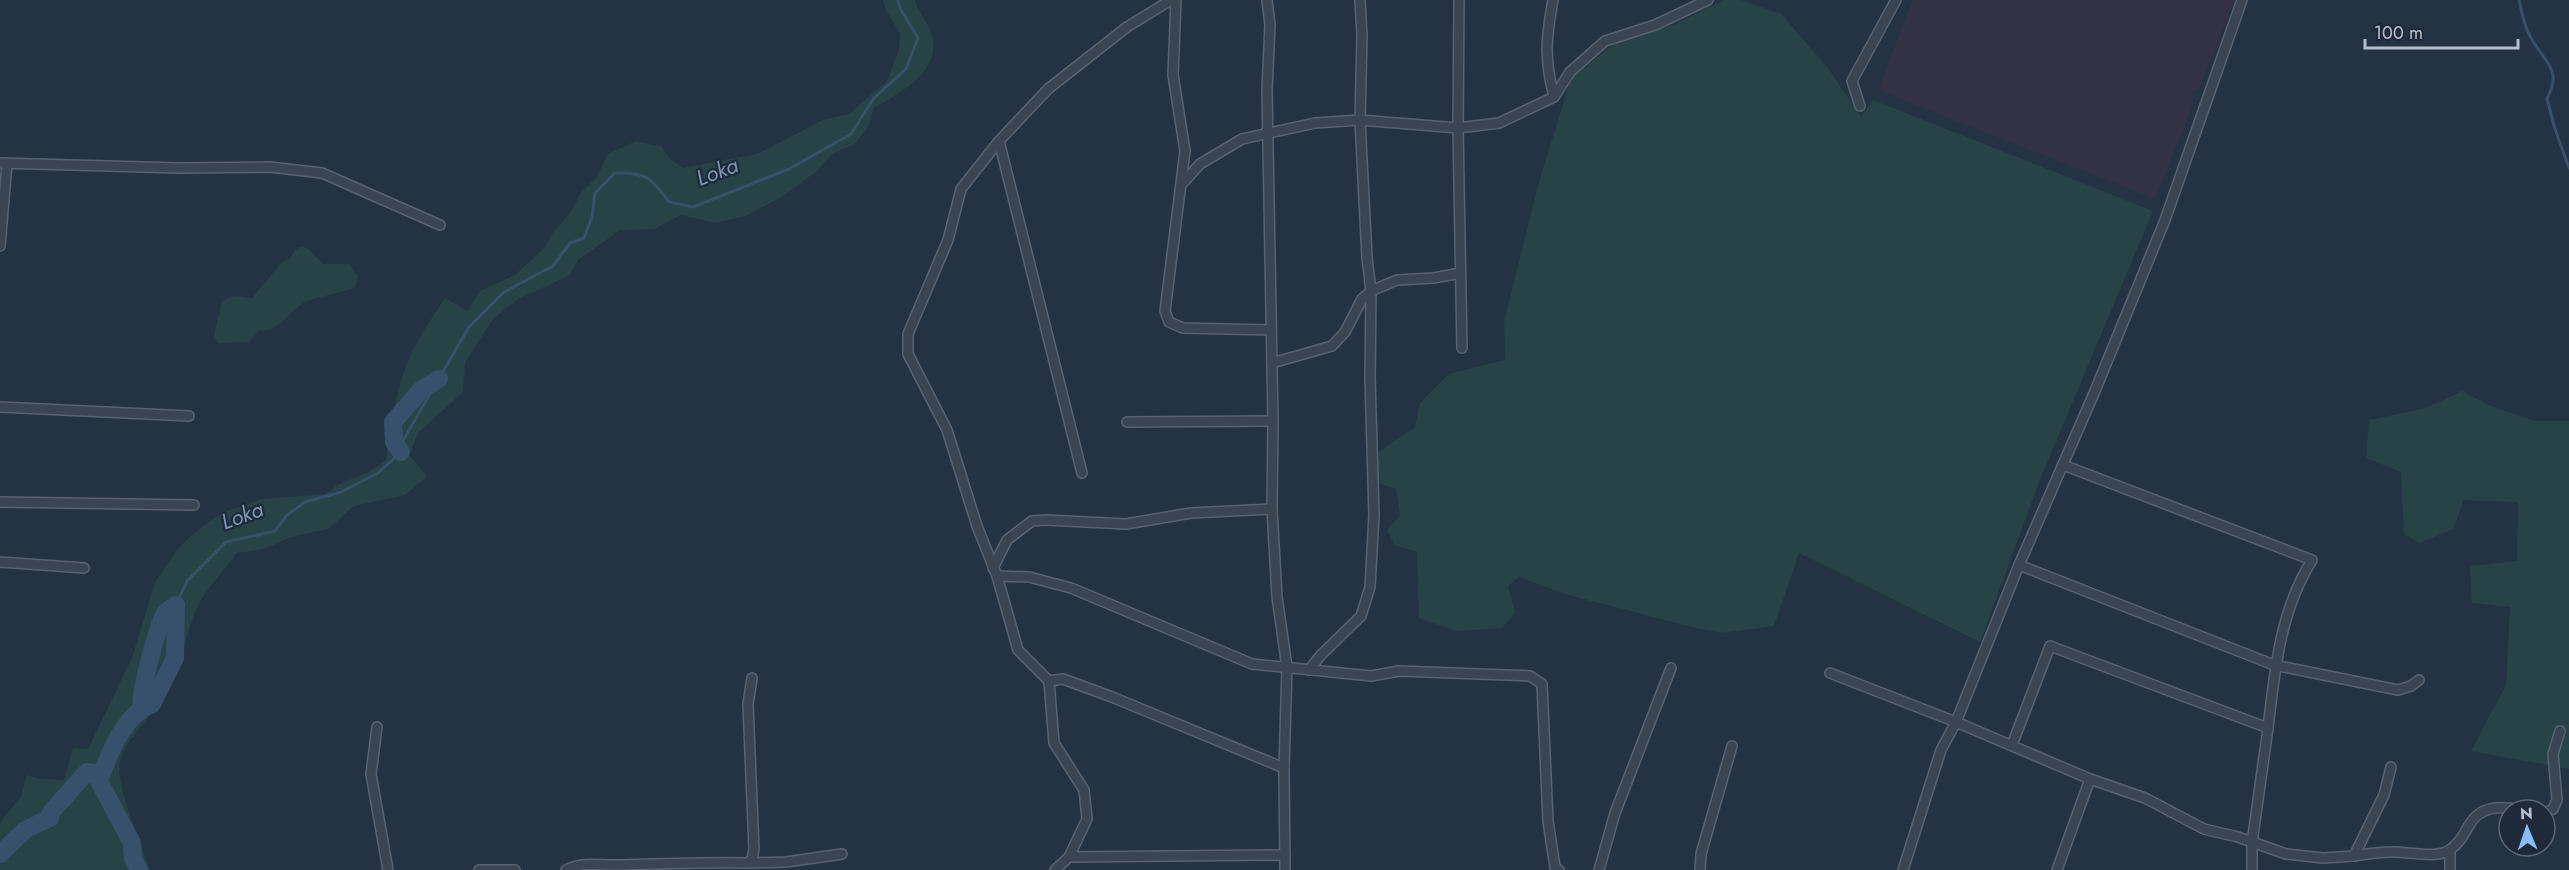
<svg xmlns="http://www.w3.org/2000/svg" width="2569" height="870" font-family="Jost,sans-serif">
<style>
.medical{fill:#333244}
.green{fill:#274345}
.lines{fill:none;stroke-linecap:round;stroke-linejoin:round}
.stream{stroke:#37506c;stroke-width:3}
.river{stroke:#37506c;stroke-width:18}
.street-casing{stroke:#576370;stroke-width:12}
.street{stroke:#394553;stroke-width:9}
.labels{text-anchor:middle;dominant-baseline:central;stroke-width:4.5;stroke-linejoin:round;paint-order:stroke}
.water-label{font-size:22px;font-style:italic;fill:#7c98b6;stroke:#1e2a39}
</style>
<rect width="100%" height="100%" fill="#243344"/>
<polygon class="medical" points="1913,0 2234,0 2199,89 2194,90 2191,99 2194,102 2155,199 1878,90"/>
<g class="green">
<path d="M883,0H915C918,12 925,19 930,29C946,70 902,91 873,109L869,125L855,144L833,153L817,171L780,198L745,216L715,223L681,215L654,229L620,230L578,260L570,275L518,299L493,319L465,362L463,392L418,433L409,455L427,476L405,495L354,506L328,529L291,537L264,549L237,553C225,570 208,586 199,604C184,632 184,666 166,694C154,713 126,739 120,761C114,782 142,848 150,870H0V823L21,796L27,775L40,779L64,780L73,748L88,749L132,658L155,582L178,549L194,533L222,513L262,499L326,494L339,484L369,472L386,460C392,423 396,385 413,350C422,332 434,315 445,298L467,311L480,291L515,275L545,247L554,231L572,211L580,194L597,177L608,154L636,141L662,147L670,159L683,168L757,154L823,120L849,114L887,81L899,50L900,33L886,10Z"/>
<polygon points="1723,0 1741,0 1781,14 1828,68 1861,117 1873,100 2153,211 2041,477 1980,642 1799,553 1774,626 1722,633 1696,628 1565,594 1519,577 1508,586 1515,613 1502,628 1456,631 1419,618 1417,552 1395,545 1387,530 1400,515 1396,489 1374,482 1379,452 1415,427 1420,403 1449,374 1505,360 1504,322 1539,182 1571,78 1618,41 1676,24"/>
<path d="M300,247L307,248L323,264H349L358,277L355,287C340,294 318,296 305,302C294,308 287,320 276,326C262,335 263,324 249,342L218,343L214,335L222,301L234,296L252,298L282,262L291,258L295,250Z"/>
<polygon points="2462,391 2488,405 2535,421 2569,421 2569,769 2471,751 2506,685 2510,607 2472,603 2470,566 2517,561 2518,502 2464,500 2453,529 2420,543 2404,535 2401,472 2366,458 2369,420 2426,408"/>
</g>
<g class="lines">
<g class="stream">
<path d="M2519,0C2522,12 2524,26 2530,36C2544,63 2563,68 2547,99L2555,129L2569,168"/>
<path d="M176,605L187,581L226,542L275,531L287,515L305,502L341,492L378,473L401,452V444L469,327L504,292L553,266L570,243L584,238L592,217L595,193L615,173C647,172 651,178 669,202L693,207L789,169L851,134L874,98L906,69L918,38L900,8L898,0"/>
</g>
<g class="river">
<polyline points="401,452 394,442 393,422 421,390 439,379"/>
<path d="M142,708C138,696 158,626 165,613C167,610 173,607 176,605"/>
<polyline points="0,854 25,830 50,818 51,812 87,772 101,774"/>
<path d="M139,870L133,859L132,843L99,781C109,755 123,715 152,704L175,658L176,605"/>
</g>
<defs>
<g id="street">
<polyline points="1176,0 1173,75 1185,151 1165,311 1169,322 1183,328 1271,330"/>
<polyline points="1267,0 1270,25 1267,90 1273,421 1272,509 1277,597 1287,667 1284,768 1285,870"/>
<polyline points="1459,0 1458,128 1462,348"/>
<path d="M1553,0C1546,39 1544,58 1554,97"/>
<polyline points="1860,106 1852,81 1896,0"/>
<polyline points="999,141 1082,473"/>
<polyline points="0,163 179,168 270,167 322,173 440,225"/>
<polyline points="1183,183 1200,164 1242,139 1315,123 1360,120 1458,128 1499,123 1554,97 1570,72 1605,41 1655,25 1708,0"/>
<polyline points="0,246 7,164"/>
<polyline points="1272,363 1332,346 1345,332 1362,299 1371,291 1397,280 1434,278 1460,273"/>
<polyline points="0,407 189,416"/>
<polyline points="1127,422 1273,421"/>
<path d="M2063,465L2312,560C2280,611 2275,669 2268,728C2263,766 2257,805 2252,843V870"/>
<polyline points="0,502 194,505"/>
<polyline points="0,562 84,568"/>
<polyline points="2019,565 2274,665 2398,690 2411,686 2419,680"/>
<polyline points="993,568 1007,540 1032,521 1046,520 1126,524 1191,513 1272,509"/>
<polyline points="997,576 1029,577 1071,588 1252,664 1371,676 1399,671 1530,676 1542,684 1548,821 1555,867 1559,870"/>
<polyline points="1309,670 1321,655 1361,616 1370,587 1374,515 1370,378 1371,291 1367,258 1360,120 1362,36 1360,0"/>
<polyline points="1830,673 1956,722 2090,779 2145,798 2204,829 2238,837 2286,854 2323,858 2354,856 2384,795 2391,767"/>
<polyline points="1049,681 1063,679 1112,697 1284,768"/>
<polyline points="377,727 371,774 388,870"/>
<polyline points="2012,745 2050,646 2268,728"/>
<polyline points="2545,813 2553,809 2557,800 2553,754 2560,731"/>
<path d="M2354,856C2366,854 2379,852 2391,852C2408,851 2437,860 2451,849C2459,843 2463,836 2468,827C2480,805 2499,806 2521,810"/>
<polyline points="1069,857 1285,855"/>
<polyline points="748,863 786,862 842,854"/>
<polyline points="479,870 515,870"/>
<path d="M566,870C583,861 602,866 621,865C664,864 705,862 748,863L752,859L754,849L748,704L752,678"/>
<polyline points="1055,870 1069,857 1087,819 1084,790 1054,743 1049,681 1018,650 997,576 977,526 947,430 908,354 908,334 948,240 961,189 999,141 1048,89 1127,27 1171,0"/>
<polyline points="1599,870 1615,813 1671,668"/>
<polyline points="1700,870 1701,854 1732,746"/>
<polyline points="1903,870 1941,750 1956,722 2019,565 2095,391 2165,220 2242,0"/>
<polyline points="2057,870 2090,779"/>
<polyline points="2450,870 2450,850"/>
</g>
</defs>
<use href="#street" class="street-casing"/>
<use href="#street" class="street"/>
</g>
<g class="labels">
<g class="water-label">
<text transform="translate(717 171) rotate(-21)">Loka</text>
<text transform="translate(242 515) rotate(-20)">Loka</text>
</g>
</g>
<g transform="translate(2527 828) rotate(358)"><circle r="28" fill="#1e2a39" stroke="#5b6674" stroke-width="1.5"/>
<path d="M0-4.5L10 22L0 15L-10 22Z" fill="#89bcff"/>
<text y="-9" font-size="16" font-weight="bold" text-anchor="middle" fill="#b6c0cd">N</text>
</g>
<path d="M2365 39v9h153v-9" fill="none" stroke="#b6c0cd" stroke-width="3"/>
<text x="2374" y="39" font-size="18" fill="#b6c0cd" stroke="#1e2a39" stroke-width="4.5" paint-order="stroke">100 m</text>
</svg>
